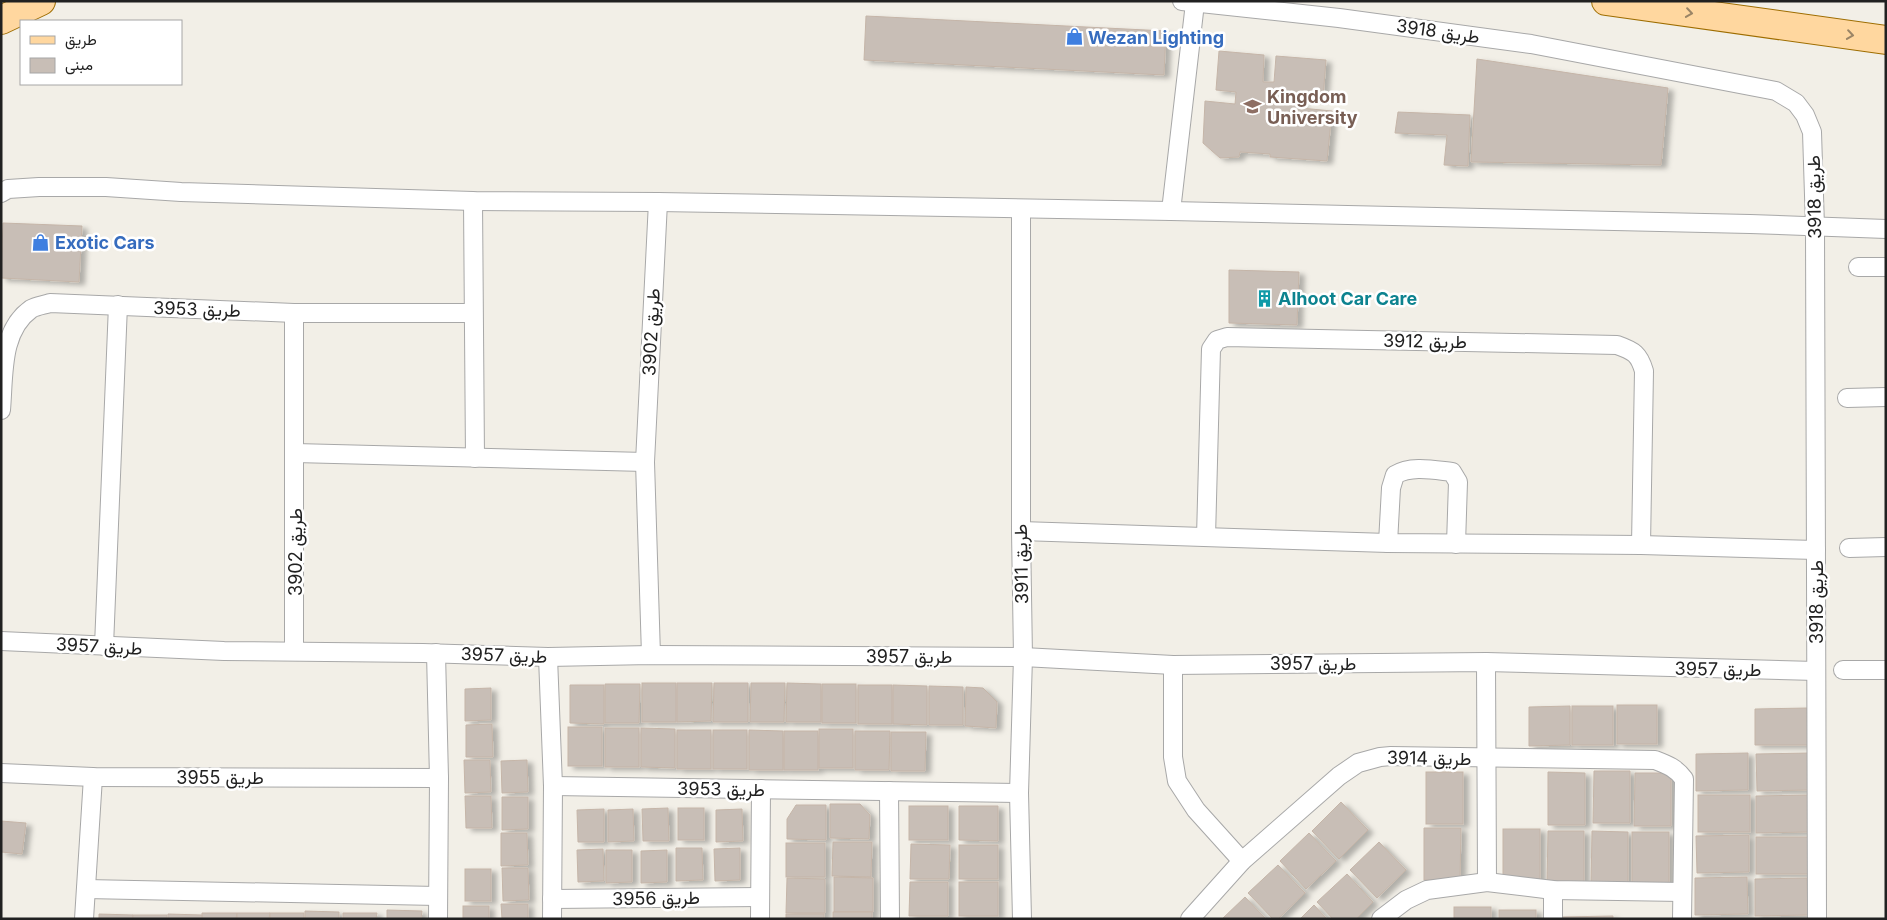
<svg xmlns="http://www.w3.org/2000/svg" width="1887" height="920" font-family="Inter,Vazirmatn,sans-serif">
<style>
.building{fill:#c8beb6;stroke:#c5b5a8;filter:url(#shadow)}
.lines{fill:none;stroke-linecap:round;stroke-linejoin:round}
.street-casing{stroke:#a8a8a8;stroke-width:20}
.primary-casing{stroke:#9e6d00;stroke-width:30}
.street{stroke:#fff;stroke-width:18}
.primary{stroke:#ffd79f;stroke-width:28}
.oneway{stroke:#9b8566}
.labels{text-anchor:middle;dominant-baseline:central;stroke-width:5;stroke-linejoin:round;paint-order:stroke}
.street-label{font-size:18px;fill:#212121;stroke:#fff}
.shop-label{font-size:18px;font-weight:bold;fill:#366cbe;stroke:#fff;text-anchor:start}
.education-label{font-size:18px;font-weight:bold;fill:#785e54;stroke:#fff;text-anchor:start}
.culture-label{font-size:18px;font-weight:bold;fill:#0d838f;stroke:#fff;text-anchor:start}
</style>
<defs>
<filter id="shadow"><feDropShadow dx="5.5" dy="3" stdDeviation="2.5" flood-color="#0004"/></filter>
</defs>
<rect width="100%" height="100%" fill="#f2efe7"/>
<g class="building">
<polygon points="866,16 1166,31 1164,75 864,60"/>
<polygon points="1219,51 1264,55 1263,82 1274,82 1276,56 1326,60 1323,98 1302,96 1301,108 1332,111 1327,161 1270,157 1270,154 1240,152 1239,157 1220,158 1203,143 1205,101 1235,104 1236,92 1216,90"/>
<polygon points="1477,59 1668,88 1661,165 1471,162"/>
<polygon points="1398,112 1470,115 1468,166 1444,165 1447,135 1395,133"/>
<polygon points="3,223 82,226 79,282 1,278"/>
<polygon points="1229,270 1299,272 1297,325 1229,323"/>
<rect x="642" y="683" width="34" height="39"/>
<polygon points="677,683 712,683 711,721 677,722"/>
<polygon points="714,683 748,683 748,722 713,722"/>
<polygon points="751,683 785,683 784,722 750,722"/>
<polygon points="787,683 821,684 821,722 786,722"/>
<polygon points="605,684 640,684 639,723 605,723"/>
<rect x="822" y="684" width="34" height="39"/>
<polygon points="570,685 604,685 604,724 570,723"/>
<rect x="858" y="685" width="34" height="39"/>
<polygon points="893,685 927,686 927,725 893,724"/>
<polygon points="929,686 963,687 963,725 929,725"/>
<polygon points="966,687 983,688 997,702 996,728 965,726"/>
<polygon points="491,688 491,720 465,721 465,689"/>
<rect x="1617" y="705" width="40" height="39"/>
<polygon points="1570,706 1570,745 1529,746 1529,707"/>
<rect x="1572" y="706" width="41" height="39"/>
<polygon points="1807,708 1808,745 1755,745 1755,709"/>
<polygon points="492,724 493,757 466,757 466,725"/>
<rect x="568" y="727" width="34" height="39"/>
<rect x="605" y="728" width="34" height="39"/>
<polygon points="641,728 675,729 675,768 641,767"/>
<rect x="819" y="729" width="34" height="39"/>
<rect x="677" y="730" width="34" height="39"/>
<rect x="713" y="730" width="34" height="39"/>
<polygon points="749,730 783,731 783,770 749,770"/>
<rect x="784" y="731" width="34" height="39"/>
<polygon points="855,731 890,731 889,770 855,770"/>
<polygon points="891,732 926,732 925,771 891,771"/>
<polygon points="1748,753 1748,790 1696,791 1696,754"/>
<polygon points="1809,753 1809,790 1757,791 1756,754"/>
<polygon points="464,760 490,760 491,792 465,793"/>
<polygon points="527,760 528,792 502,793 501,761"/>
<polygon points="1594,771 1630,771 1630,823 1593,823"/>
<rect x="1426" y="772" width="37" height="52"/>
<polygon points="1548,772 1585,773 1585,825 1548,825"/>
<polygon points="1635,773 1671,773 1671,826 1634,826"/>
<rect x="1698" y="795" width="52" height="37"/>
<polygon points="1808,795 1808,832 1756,833 1756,796"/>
<polygon points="465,796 491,796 492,828 466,828"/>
<polygon points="502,797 528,797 528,829 502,830"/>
<polygon points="1341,802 1368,830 1339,859 1312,831"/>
<polygon points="830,804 860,804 870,815 869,839 830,838"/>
<polygon points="796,805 826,805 826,840 787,839 787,819"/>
<rect x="909" y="806" width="39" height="34"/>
<polygon points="959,806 998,806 998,841 959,840"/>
<polygon points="668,808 669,841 643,841 642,809"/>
<rect x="678" y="808" width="26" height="32"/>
<polygon points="604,809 604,842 578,842 577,810"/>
<polygon points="633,809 634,841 608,842 608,810"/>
<polygon points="742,809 743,841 716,842 716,810"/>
<polygon points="1,821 26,823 22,854 1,852"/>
<polygon points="1424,828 1461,828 1460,880 1424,880"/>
<rect x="1503" y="829" width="37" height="52"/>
<polygon points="1548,831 1584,831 1584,883 1547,883"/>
<polygon points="1592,831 1628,832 1628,884 1591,884"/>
<rect x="1632" y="832" width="37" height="53"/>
<polygon points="501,833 527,833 528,865 501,866"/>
<polygon points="1309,833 1336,861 1306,889 1280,861"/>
<polygon points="1749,835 1749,872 1697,873 1696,836"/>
<rect x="1756" y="837" width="53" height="37"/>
<polygon points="833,842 872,842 871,877 832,876"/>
<polygon points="1379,842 1406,870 1377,898 1350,870"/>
<rect x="786" y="843" width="39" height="34"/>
<polygon points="911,844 950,845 949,879 910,879"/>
<rect x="959" y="845" width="39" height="34"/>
<polygon points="676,848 702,848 703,880 676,881"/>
<polygon points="740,848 740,880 715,881 714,849"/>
<polygon points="603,849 604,881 578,882 577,850"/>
<polygon points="606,850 632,850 632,882 606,883"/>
<polygon points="667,850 667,882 641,883 641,851"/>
<polygon points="1278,865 1305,893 1278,919 1273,919 1248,893"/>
<polygon points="502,868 528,868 529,900 503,901"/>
<rect x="465" y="869" width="26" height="32"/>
<polygon points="1347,874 1373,902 1356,919 1333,919 1317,902"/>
<polygon points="834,877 873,878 873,912 834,912"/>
<polygon points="1747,877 1748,914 1695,915 1695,878"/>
<polygon points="787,878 825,879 825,913 786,913"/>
<polygon points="1807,878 1808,915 1755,916 1755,879"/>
<polygon points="910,882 948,882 948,916 909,916"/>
<rect x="959" y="882" width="39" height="34"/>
<polygon points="1245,897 1266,919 1222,919"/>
<polygon points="501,904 528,904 528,919 502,919"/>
<polygon points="1314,905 1327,919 1300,919"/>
<rect x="463" y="906" width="26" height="13"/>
<rect x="1454" y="907" width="37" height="12"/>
<polygon points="387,910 422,911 421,919 387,919"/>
<rect x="1499" y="910" width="37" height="9"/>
<polygon points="305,911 339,912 339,919 305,919"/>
<rect x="833" y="912" width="39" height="7"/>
<polygon points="202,913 237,913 236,919 202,919"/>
<polygon points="237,913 270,913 269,919 237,919"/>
<rect x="270" y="913" width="34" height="6"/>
<polygon points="343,913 377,913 376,919 343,919"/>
<polygon points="99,914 133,915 133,919 99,919"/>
<polygon points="168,914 202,915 202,919 168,919"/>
<rect x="786" y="914" width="38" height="5"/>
<rect x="133" y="915" width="34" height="4"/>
<polygon points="1613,916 1613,919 1560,919 1560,917"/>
</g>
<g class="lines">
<defs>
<g id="street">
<polyline points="1182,1 1339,18 1531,44 1776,91 1796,103 1805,115 1812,132 1815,227 1817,919"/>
<polyline points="1,193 8,189 39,187 106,187 181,192 473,201 658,202 1171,211 1750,224 1886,229"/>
<polyline points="473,201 475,458"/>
<polyline points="1021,209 1021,531 1023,657 1019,793 1022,919"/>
<polyline points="1171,211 1195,3"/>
<polyline points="1858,267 1886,267"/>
<polyline points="294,313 294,651"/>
<polyline points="1847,398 1886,397"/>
<path d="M1,410C4,376 0,331 31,309C36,306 44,305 50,303L294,313H473"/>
<polyline points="295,453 645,462"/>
<polyline points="1021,531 1388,543 1641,545 1816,550"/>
<path d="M1206,537L1211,349L1217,340L1227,337L1617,345C1634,351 1639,354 1644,371L1641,545"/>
<path d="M1388,543L1391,488L1395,475C1411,465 1434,470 1452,472L1458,482L1456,544"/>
<polyline points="1849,548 1886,547"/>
<polyline points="1,641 224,651 423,653 548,657 651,655 1023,657 1173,665 1486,662 1816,671"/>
<polyline points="104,646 118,305"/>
<polyline points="436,653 439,778 438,919"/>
<polyline points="651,655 645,462 658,202"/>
<polyline points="548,657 553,786 552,919"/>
<polyline points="1486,662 1487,882"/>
<polyline points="1173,665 1173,757 1177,781 1196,810 1242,861"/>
<polyline points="1843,670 1886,670"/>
<polyline points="1,773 93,777 439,778"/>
<polyline points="553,786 1019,793"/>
<polyline points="889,791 890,919"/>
<polyline points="86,889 437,896"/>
<polyline points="552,899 760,897"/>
<polyline points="84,919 93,777"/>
<polyline points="760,919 761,789"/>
<path d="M1190,919L1242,861L1339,776L1358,763L1380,757L1391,756L1655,760C1668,765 1676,768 1684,779L1682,919"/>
<polyline points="1381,919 1406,900 1427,890 1487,882 1553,890 1682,892"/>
<polyline points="1553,919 1553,890"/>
</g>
<g id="primary">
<polyline points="1606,1 1886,40"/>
<polyline points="1,20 41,1"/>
</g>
</defs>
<use href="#street" class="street-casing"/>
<use href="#primary" class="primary-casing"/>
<use href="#street" class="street"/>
<use href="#primary" class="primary"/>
</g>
<defs><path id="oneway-chevron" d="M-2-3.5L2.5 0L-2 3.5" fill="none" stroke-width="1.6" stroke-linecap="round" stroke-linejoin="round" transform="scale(1.25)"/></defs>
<g class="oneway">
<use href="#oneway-chevron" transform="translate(1689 13) rotate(8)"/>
<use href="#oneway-chevron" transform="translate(1850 35) rotate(8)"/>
</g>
<defs>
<symbol id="shop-bare" viewBox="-9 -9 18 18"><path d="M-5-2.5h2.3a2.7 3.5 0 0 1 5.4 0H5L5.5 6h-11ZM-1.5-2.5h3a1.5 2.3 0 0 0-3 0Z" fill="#3f7fe0" stroke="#fff" stroke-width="2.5" paint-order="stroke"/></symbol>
<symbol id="university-bare" viewBox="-9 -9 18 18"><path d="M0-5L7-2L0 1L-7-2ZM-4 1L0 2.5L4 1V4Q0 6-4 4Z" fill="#8d6e63" stroke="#fff" stroke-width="2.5" paint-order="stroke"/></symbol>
<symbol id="building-bare" viewBox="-9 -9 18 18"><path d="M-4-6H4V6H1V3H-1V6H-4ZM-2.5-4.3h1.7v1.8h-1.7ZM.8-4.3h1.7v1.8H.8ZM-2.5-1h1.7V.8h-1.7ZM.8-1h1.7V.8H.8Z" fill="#0f9aa8" stroke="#fff" stroke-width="2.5" paint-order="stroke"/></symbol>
</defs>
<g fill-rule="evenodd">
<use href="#shop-bare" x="1062" y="24" width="25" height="25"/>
<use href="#university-bare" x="1240" y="94" width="25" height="25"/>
<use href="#shop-bare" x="28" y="230" width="25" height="25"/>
<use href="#building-bare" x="1252" y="286" width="25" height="25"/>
</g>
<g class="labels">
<g class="street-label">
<text transform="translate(1438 31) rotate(8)">طريق 3918</text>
<text transform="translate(1814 197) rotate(-91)">طريق 3918</text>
<text transform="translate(197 309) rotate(2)">طريق 3953</text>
<text transform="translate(651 332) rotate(-87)">طريق 3902</text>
<text transform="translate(1425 341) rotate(1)">طريق 3912</text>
<text transform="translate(295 552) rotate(-90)">طريق 3902</text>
<text transform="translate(1021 564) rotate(-91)">طريق 3911</text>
<text transform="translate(1816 602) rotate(-90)">طريق 3918</text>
<text transform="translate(99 646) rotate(3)">طريق 3957</text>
<text transform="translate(504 655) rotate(2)">طريق 3957</text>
<text x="909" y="656">طريق 3957</text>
<text x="1313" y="663">طريق 3957</text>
<text transform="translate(1718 669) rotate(1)">طريق 3957</text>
<text transform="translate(1429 758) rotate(1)">طريق 3914</text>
<text x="220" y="777">طريق 3955</text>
<text transform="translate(721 789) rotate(1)">طريق 3953</text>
<text transform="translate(656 898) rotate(-1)">طريق 3956</text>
</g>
<g class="shop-label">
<text x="1088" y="37">Wezan Lighting</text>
<text x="55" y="242">Exotic Cars</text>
</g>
<g class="education-label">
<text x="1267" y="96">Kingdom<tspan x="1267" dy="21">University</tspan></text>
</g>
<g class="culture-label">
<text x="1278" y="298">Alhoot Car Care</text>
</g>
</g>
<rect width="1887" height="920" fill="none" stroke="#212121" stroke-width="5"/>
<rect x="20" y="20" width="162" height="65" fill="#ffffff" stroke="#a6a6a6"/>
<rect x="30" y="36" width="25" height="8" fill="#ffd79f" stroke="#a6a6a6"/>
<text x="65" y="45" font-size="15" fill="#212121">طريق</text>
<rect x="30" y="58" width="25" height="15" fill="#c8beb6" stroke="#a6a6a6"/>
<text x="65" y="70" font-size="15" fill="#212121">مبنى</text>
</svg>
